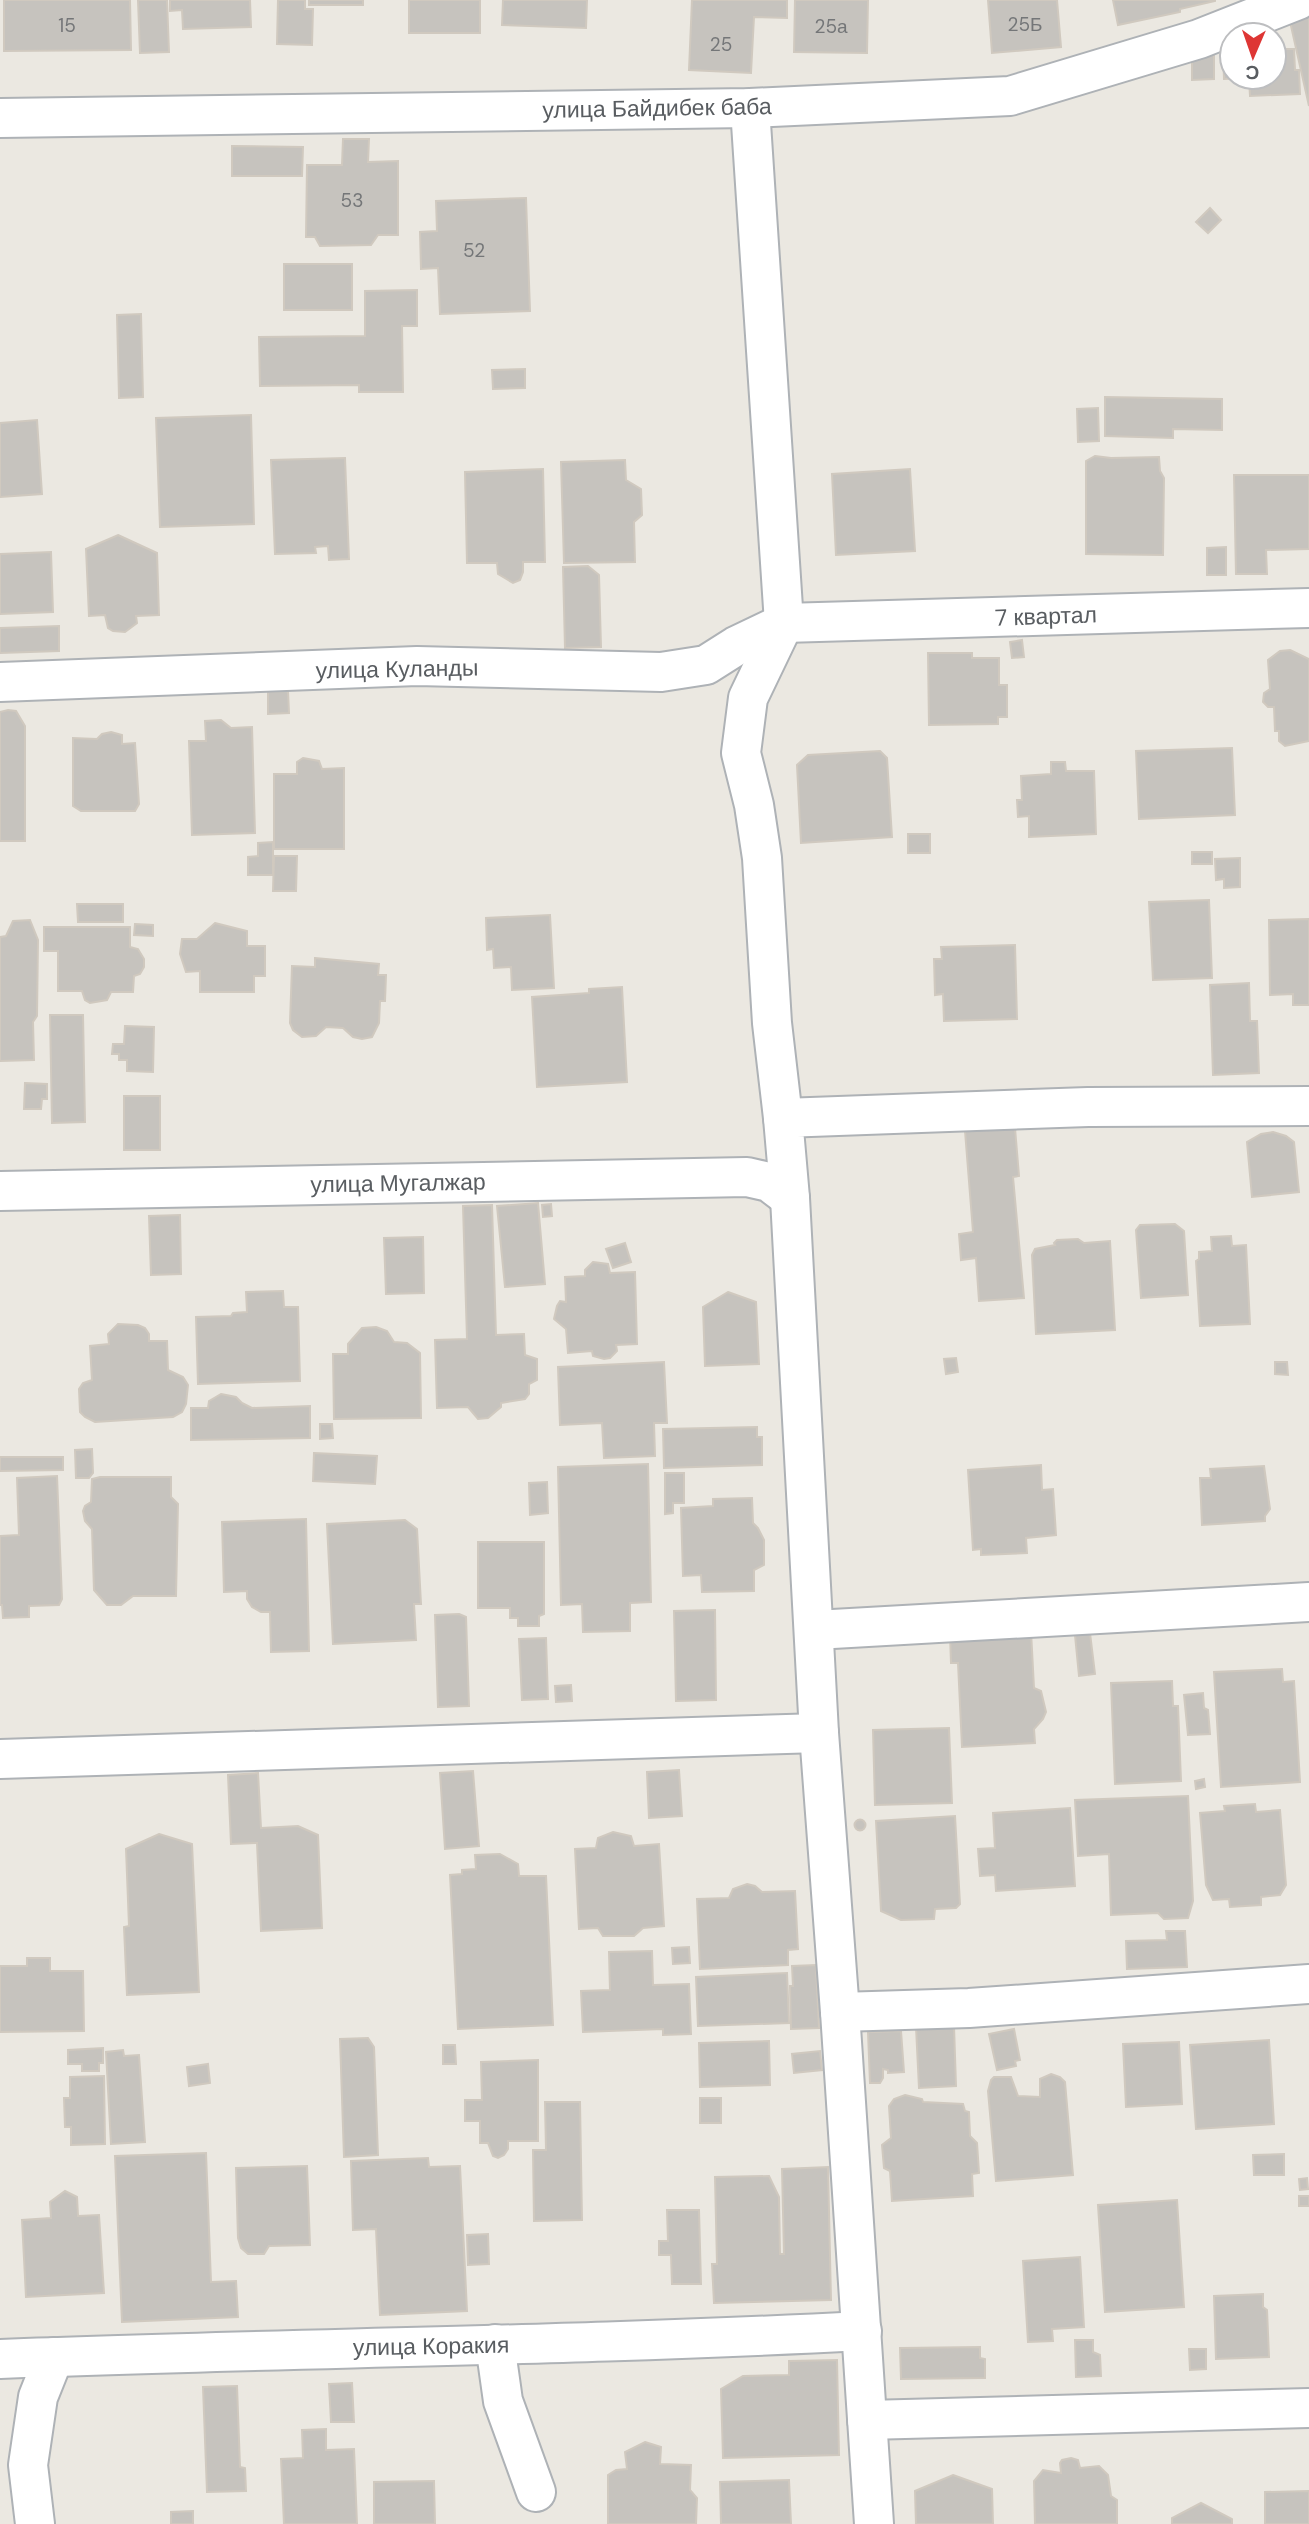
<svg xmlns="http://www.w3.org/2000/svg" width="1309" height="2524" font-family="'DM Sans',sans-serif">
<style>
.building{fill:#c6c3be;stroke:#d0c9bf;stroke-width:2}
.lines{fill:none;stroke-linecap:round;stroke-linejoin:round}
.minor-casing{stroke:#aeb2b6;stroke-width:42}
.minor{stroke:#fff;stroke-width:38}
.labels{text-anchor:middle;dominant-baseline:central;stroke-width:6;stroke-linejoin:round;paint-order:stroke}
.number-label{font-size:19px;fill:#747678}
.street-label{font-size:23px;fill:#595d61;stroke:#fff}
</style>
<rect width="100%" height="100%" fill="#ebe8e1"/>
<g class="building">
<polygon points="4,0 130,0 131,50 4,51"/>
<polygon points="138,0 167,0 169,52 140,53"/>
<polygon points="170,0 250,0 251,27 183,29 182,10 170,11"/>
<polygon points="278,0 305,0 305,9 313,9 312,45 277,44"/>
<rect x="309" y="0" width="54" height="5"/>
<rect x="409" y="0" width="71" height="33"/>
<polygon points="503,0 587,0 586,28 502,25"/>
<polygon points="692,0 787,0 787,18 754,17 751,73 689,70"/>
<polygon points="795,0 868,0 867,53 794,52"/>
<polygon points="988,0 1057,0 1061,47 992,53"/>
<polygon points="1113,0 1215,0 1215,1 1180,9 1180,12 1118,25"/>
<polygon points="1309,13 1309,106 1289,17"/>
<polygon points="1274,49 1294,49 1295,70 1299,70 1300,94 1250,96 1249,78 1224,79 1223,52 1232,51 1232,77 1274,77"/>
<polygon points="1214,53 1214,79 1192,80 1192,54"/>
<polygon points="343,139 369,139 368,162 398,161 398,235 378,235 371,245 320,246 315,237 306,237 307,165 342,165"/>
<polygon points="232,146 303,147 302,176 232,176"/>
<polygon points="526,198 530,311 440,314 438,268 421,269 420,232 437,231 436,201"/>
<polygon points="1210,208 1221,220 1208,233 1196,222"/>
<rect x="284" y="264" width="68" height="46"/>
<polygon points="417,290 417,326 402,326 403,392 359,392 359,385 260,386 259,337 365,336 365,291"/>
<polygon points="141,314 143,397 119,398 117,315"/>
<polygon points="525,369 525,388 493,389 492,370"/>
<polygon points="1105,397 1222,399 1222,430 1173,429 1173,438 1105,436"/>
<polygon points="1098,408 1099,441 1078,442 1077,409"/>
<polygon points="251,415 254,524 160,527 156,418"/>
<polygon points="37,420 42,494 0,497 0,423"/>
<polygon points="1095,456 1111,458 1159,457 1160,471 1164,478 1163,555 1086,554 1086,461"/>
<polygon points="345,458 349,559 329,560 328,546 315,547 316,553 275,554 271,460"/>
<polygon points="625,460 626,480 641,489 642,515 634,522 635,562 564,563 561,462"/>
<polygon points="543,469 545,562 523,562 523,572 520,580 513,583 498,574 497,563 467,563 465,472"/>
<polygon points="910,469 915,551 836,555 832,474"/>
<polygon points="1234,475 1309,475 1309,549 1266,550 1267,574 1236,574"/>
<polygon points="118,535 157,553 159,615 136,616 137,623 125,632 113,631 108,628 105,615 89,616 86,549"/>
<polygon points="1226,547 1226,575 1207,575 1207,548"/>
<polygon points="51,552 53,612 0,614 0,554"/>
<polygon points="588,566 599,575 601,647 565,648 563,567"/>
<polygon points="59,626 59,651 0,653 0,628"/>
<polygon points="1022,640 1024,657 1012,658 1010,642"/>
<polygon points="1290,650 1309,659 1309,741 1285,746 1279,741 1279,731 1275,731 1274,707 1268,707 1263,702 1264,693 1270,689 1268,660 1280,651"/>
<polygon points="928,653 972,653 972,658 999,658 999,685 1007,685 1007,717 998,717 998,724 929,725"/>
<polygon points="288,691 289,713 268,714 268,692"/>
<polygon points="8,710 16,711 25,726 25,841 0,841 0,712"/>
<polygon points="221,720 231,728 252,727 255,833 192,835 189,741 206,741 205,721"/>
<polygon points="111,732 122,735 122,744 135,743 139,804 135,811 81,811 73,806 73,738 97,739 102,734"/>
<polygon points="1232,748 1235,815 1139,819 1136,751"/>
<polygon points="880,751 887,758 892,837 801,843 797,765 808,755"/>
<polygon points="303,758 319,761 322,769 344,768 344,849 274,849 274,774 297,774 297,762"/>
<polygon points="1051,762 1065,762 1066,771 1094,771 1096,834 1029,837 1029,816 1018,817 1017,800 1022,800 1021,776 1051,774"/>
<rect x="908" y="834" width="22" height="19"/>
<polygon points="273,842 273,875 248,875 248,857 258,856 258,843"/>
<rect x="1192" y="852" width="20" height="12"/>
<polygon points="274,856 297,856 296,891 273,891"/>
<polygon points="1240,858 1240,887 1224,888 1224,879 1216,880 1215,859"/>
<polygon points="1209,900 1212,978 1153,980 1149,902"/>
<polygon points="77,904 123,904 123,922 78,922"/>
<polygon points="550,915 554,988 512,990 511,967 494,968 493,949 487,950 486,918"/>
<polygon points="1309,919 1309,1005 1293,1005 1293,994 1270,995 1269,920"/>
<polygon points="30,920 38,940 37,1016 33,1022 34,1060 0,1061 0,937 6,936 13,921"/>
<polygon points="215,923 247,931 247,946 265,946 265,976 254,976 254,992 200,992 200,971 186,972 180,954 182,939 197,939"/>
<polygon points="135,924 153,925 153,936 134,935"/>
<polygon points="44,927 130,927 130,947 138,949 144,959 144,967 140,974 134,976 133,992 111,992 107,1000 90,1003 85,1000 82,991 58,991 58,951 44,951"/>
<polygon points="1015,945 1017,1019 944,1021 943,994 935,995 934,959 942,959 941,947"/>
<polygon points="315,958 379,964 378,975 386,975 385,1001 380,1001 379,1023 372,1037 362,1039 353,1037 343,1028 326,1027 316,1036 302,1037 293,1030 290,1023 292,966 315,967"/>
<polygon points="1249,983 1250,1021 1257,1021 1259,1073 1213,1075 1210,985"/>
<polygon points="622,987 627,1082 537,1087 532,997 589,993 589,989"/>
<polygon points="50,1015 83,1015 85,1122 52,1123"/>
<polygon points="125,1026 154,1027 153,1072 127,1071 127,1060 119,1060 119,1054 112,1054 113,1044 124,1044"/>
<polygon points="25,1083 47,1084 47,1099 42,1099 41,1109 24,1109"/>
<rect x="124" y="1096" width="36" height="54"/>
<polygon points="1015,1128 1019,1176 1013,1177 1024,1298 979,1301 976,1258 961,1260 959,1234 973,1232 965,1131"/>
<polygon points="1273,1132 1286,1136 1294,1142 1299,1192 1252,1197 1247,1142 1261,1134"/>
<polygon points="538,1203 545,1284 505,1287 497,1206"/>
<polygon points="551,1204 552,1216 543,1217 542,1205"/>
<polygon points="492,1205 496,1335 524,1334 525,1355 537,1359 537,1380 529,1384 529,1394 525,1399 501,1403 501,1407 488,1418 478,1419 468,1407 437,1408 435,1340 467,1339 463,1206"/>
<polygon points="180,1215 181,1274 151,1275 149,1216"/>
<polygon points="1175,1224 1184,1231 1188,1295 1141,1298 1136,1230 1140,1225"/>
<polygon points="1231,1236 1232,1246 1246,1245 1250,1324 1200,1326 1196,1261 1199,1259 1199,1252 1212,1251 1211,1237"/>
<polygon points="423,1237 424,1293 386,1294 384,1238"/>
<polygon points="1078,1239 1084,1243 1110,1241 1115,1330 1036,1334 1032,1255 1035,1249 1055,1245 1054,1243 1057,1240"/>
<polygon points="625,1243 631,1262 613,1268 606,1249"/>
<polygon points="593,1262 608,1264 610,1273 635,1272 637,1344 616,1345 617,1351 610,1358 604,1359 593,1356 592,1351 568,1353 566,1329 554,1319 557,1306 560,1301 566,1302 565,1277 585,1276 585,1270"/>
<polygon points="283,1291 284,1307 298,1307 300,1381 198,1384 196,1317 231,1316 233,1313 247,1312 246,1292"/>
<polygon points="728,1292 756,1302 759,1364 705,1366 703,1307"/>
<polygon points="118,1324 138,1325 145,1328 149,1334 149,1341 167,1341 168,1370 183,1377 188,1385 186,1404 182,1412 173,1417 95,1422 85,1417 80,1412 79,1389 83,1383 92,1380 90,1346 109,1344 108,1334"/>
<polygon points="376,1327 387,1331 394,1342 407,1343 420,1353 421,1418 334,1419 333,1354 348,1354 348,1344 362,1328"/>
<polygon points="956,1358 958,1372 946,1374 944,1359"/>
<polygon points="664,1362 667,1423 654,1423 655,1456 604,1458 602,1423 560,1425 558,1367"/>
<polygon points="1275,1362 1287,1362 1288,1375 1275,1374"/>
<polygon points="221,1394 236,1397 242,1403 252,1408 310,1406 310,1438 191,1440 191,1408 208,1408 209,1401"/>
<polygon points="320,1424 332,1424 333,1438 320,1439"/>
<polygon points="757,1427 757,1437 762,1437 762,1465 664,1468 663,1429"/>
<polygon points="92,1449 93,1473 89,1478 76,1478 75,1450"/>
<polygon points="314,1453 377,1456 375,1484 313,1481"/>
<polygon points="0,1457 63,1457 63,1470 0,1471"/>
<polygon points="648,1464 651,1602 630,1603 630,1631 583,1632 582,1604 561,1605 558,1467"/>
<polygon points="1041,1465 1042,1490 1053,1489 1056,1535 1026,1538 1027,1553 981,1555 981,1549 973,1550 968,1470"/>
<polygon points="1264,1466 1270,1509 1265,1516 1265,1521 1202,1525 1200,1478 1211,1478 1210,1469"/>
<polygon points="665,1473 684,1473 684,1503 673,1503 673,1513 665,1514"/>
<polygon points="57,1476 62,1599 59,1605 29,1606 29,1617 3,1618 2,1605 0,1605 0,1536 19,1535 17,1478"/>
<polygon points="100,1477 171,1477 171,1497 178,1504 176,1596 133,1596 121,1605 107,1605 94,1590 92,1529 85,1521 83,1511 85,1506 91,1502 92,1479"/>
<polygon points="547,1482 548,1513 530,1515 529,1483"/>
<polygon points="752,1498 753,1523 758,1528 764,1540 764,1565 754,1570 754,1591 702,1592 701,1575 683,1576 681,1508 713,1506 713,1499"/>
<polygon points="306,1519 309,1651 271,1652 270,1612 261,1612 252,1607 247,1599 247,1591 224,1592 222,1522"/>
<polygon points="405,1520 417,1529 421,1604 414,1604 416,1640 333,1644 327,1524"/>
<polygon points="478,1542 544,1542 544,1614 539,1616 539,1626 518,1626 518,1618 510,1618 510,1608 478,1608"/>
<polygon points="715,1610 716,1700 676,1701 674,1611"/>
<polygon points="459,1614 466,1617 469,1706 438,1707 435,1615"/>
<polygon points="1031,1631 1034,1688 1041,1691 1046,1712 1043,1719 1034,1729 1035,1743 962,1747 958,1663 951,1663 950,1635"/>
<polygon points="1090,1633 1095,1674 1079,1676 1075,1635"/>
<polygon points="546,1638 548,1699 522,1700 519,1639"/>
<polygon points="1282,1669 1283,1682 1294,1681 1300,1782 1221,1787 1214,1672"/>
<polygon points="1172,1681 1173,1706 1178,1706 1181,1781 1115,1784 1111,1683"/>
<polygon points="571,1685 572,1701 556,1702 555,1686"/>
<polygon points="1203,1693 1204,1708 1208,1710 1210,1734 1188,1735 1184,1695"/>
<polygon points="949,1728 952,1803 875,1805 873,1730"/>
<polygon points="679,1770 682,1816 649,1818 647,1772"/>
<polygon points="473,1771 479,1846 445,1849 440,1773"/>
<polygon points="258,1773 261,1828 298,1826 318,1835 322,1928 261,1931 257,1843 231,1844 228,1775"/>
<polygon points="1204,1779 1205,1787 1196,1789 1195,1781"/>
<polygon points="1188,1796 1193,1901 1188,1918 1164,1919 1158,1913 1111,1915 1109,1854 1078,1856 1075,1800"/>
<polygon points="1255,1804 1256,1812 1280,1810 1286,1885 1280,1895 1261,1897 1261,1905 1230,1907 1229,1899 1213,1900 1206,1885 1200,1813 1225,1811 1224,1806"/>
<polygon points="1070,1808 1075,1886 996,1891 995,1875 980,1876 978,1849 995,1848 993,1813"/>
<polygon points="955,1816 960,1904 956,1908 935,1909 934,1919 901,1920 881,1911 876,1821"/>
<circle cx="860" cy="1825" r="5.5"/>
<polygon points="613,1832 631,1836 634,1846 659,1844 664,1926 643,1928 634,1936 603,1936 598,1928 579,1929 575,1849 596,1848 598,1838"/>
<polygon points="159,1834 192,1844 199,1992 127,1995 124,1927 129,1926 126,1849"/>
<polygon points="500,1854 518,1864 519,1876 546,1876 553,2025 458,2029 450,1875 462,1874 462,1870 476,1869 475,1855"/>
<polygon points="747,1884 755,1886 762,1892 795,1891 798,1949 788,1950 788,1965 700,1969 697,1899 729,1898 733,1889"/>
<polygon points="1166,1931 1185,1931 1187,1967 1127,1969 1126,1941 1167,1940"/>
<polygon points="689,1947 690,1963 673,1964 672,1948"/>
<polygon points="652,1951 653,1985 689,1984 691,2034 663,2035 663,2029 583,2032 581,1991 610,1990 609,1952"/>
<polygon points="27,1958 50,1958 50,1971 83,1971 84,2031 0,2032 0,1966 27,1966"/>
<polygon points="816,1965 819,2028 791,2029 790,1986 793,1986 792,1966"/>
<polygon points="787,1973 789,2023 698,2026 696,1977"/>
<polygon points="954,2026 956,2086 919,2088 916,2027"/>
<polygon points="1014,2029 1020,2060 1015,2061 1016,2066 997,2070 989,2034"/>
<polygon points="901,2031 904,2072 888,2073 888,2070 883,2069 883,2078 880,2083 870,2083 868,2032"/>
<polygon points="368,2038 374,2047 378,2155 344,2157 340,2039"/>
<polygon points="1269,2040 1274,2124 1196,2129 1190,2045"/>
<polygon points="769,2041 770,2085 700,2087 699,2043"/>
<polygon points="1179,2042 1182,2104 1126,2107 1123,2044"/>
<polygon points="443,2045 455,2045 456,2064 443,2064"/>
<polygon points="103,2048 103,2063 99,2063 99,2071 82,2071 82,2064 68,2064 68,2050"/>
<polygon points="123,2050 124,2056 139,2055 145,2142 111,2144 106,2052"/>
<polygon points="820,2051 822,2070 794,2073 792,2054"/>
<polygon points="538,2060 538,2141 508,2141 508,2149 504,2155 498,2158 493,2156 488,2143 480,2143 480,2121 465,2121 465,2100 482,2100 481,2062"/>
<polygon points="208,2064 210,2083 189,2086 187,2067"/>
<polygon points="1051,2074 1060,2077 1065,2082 1073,2175 996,2181 988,2091 991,2080 994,2077 1011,2077 1018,2096 1040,2097 1040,2079"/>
<polygon points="104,2076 105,2144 71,2145 71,2127 65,2127 64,2098 70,2098 70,2077"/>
<polygon points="905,2095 922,2099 923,2102 963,2104 965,2111 969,2112 970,2136 977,2143 979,2173 972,2174 973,2196 892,2201 890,2171 884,2168 882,2145 891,2138 889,2106 894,2099"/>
<rect x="700" y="2098" width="21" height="25"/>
<polygon points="545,2102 580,2102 582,2220 534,2221 533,2150 546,2150"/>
<polygon points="206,2153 211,2282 236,2281 238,2317 122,2322 115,2156"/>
<polygon points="1284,2154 1284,2175 1254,2175 1253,2155"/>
<polygon points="428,2158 429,2167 460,2166 467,2311 380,2315 376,2229 353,2230 351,2161"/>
<polygon points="307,2166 310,2245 269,2246 264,2254 248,2254 241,2248 238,2238 236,2168"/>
<polygon points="828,2167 831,2300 714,2303 712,2264 717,2264 715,2177 769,2176 779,2197 780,2254 784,2254 782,2169"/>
<polygon points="1307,2178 1308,2189 1300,2190 1299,2179"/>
<polygon points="65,2191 77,2197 78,2216 99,2215 104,2293 26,2297 22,2220 51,2218 50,2202"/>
<rect x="1299" y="2196" width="10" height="10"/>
<polygon points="1177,2200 1184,2307 1105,2312 1098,2205"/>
<polygon points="667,2210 699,2210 701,2284 672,2284 671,2255 659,2255 659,2241 668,2241"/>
<polygon points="488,2234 489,2264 468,2265 467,2235"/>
<polygon points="1080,2257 1084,2327 1052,2329 1053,2341 1028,2342 1023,2261"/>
<polygon points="1263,2294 1263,2307 1267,2310 1269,2357 1216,2359 1214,2296"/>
<polygon points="1075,2340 1093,2340 1093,2352 1100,2355 1101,2376 1076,2377"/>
<polygon points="980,2347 980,2358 985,2359 985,2378 901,2379 900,2348"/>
<polygon points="1189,2349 1206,2349 1206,2369 1190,2370"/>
<polygon points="837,2360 839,2455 723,2458 721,2389 743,2376 789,2375 789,2361"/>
<polygon points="352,2383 354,2422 331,2422 329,2384"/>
<polygon points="237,2386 240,2467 245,2468 246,2491 207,2492 203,2387"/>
<polygon points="326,2429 326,2450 354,2449 357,2524 284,2524 281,2459 303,2458 302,2430"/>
<polygon points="645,2442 661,2447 660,2464 691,2465 690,2490 697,2498 696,2524 608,2524 608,2475 616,2470 627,2469 625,2452"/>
<polygon points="1071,2458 1078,2460 1080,2468 1099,2466 1108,2475 1111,2496 1117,2500 1117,2524 1035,2524 1034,2481 1043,2470 1061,2473 1060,2463 1062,2460"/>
<polygon points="953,2475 992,2489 993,2524 916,2524 915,2491"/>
<polygon points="789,2480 791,2524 721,2524 720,2482"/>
<polygon points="434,2481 435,2524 374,2524 374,2482"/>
<polygon points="1309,2491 1309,2524 1265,2524 1265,2492"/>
<polygon points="1201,2503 1232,2519 1232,2524 1172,2524 1172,2518"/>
<polygon points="193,2511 193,2524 171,2524 171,2512"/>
</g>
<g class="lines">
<defs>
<g id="minor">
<polyline points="750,108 784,623 748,698 741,753 754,805 762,858 772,1023 783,1118"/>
<polyline points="0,118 750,108 1010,96 1199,39 1298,0"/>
<polyline points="0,682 417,666 661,672 706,665 736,646 784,623 1309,608"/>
<polyline points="0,1191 747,1177 769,1182 790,1198"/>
<polyline points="815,1630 1309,1602"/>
<polyline points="0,1759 819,1733"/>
<polyline points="840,2012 969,2008 1309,1984"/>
<polyline points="495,2344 503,2401 536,2492"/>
<path d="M0,2359C287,2348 575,2346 862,2331"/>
<polyline points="867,2420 1309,2408"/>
<polyline points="35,2524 28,2465 38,2397 54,2357"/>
<polyline points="874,2524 840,2012 819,1733 790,1198 783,1118 1088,1107 1309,1106"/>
</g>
</defs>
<use href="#minor" class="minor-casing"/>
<use href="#minor" class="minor"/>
</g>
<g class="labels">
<g class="number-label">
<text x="1025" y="24">25Б</text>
<text x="67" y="25">15</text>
<text x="831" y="26">25а</text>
<text x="721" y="44">25</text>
<text x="352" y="200">53</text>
<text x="474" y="250">52</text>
</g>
<g class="street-label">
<text transform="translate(657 108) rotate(-1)">улица Байдибек баба</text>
<text transform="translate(1046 616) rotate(-2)">7 квартал</text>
<text transform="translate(397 669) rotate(-1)">улица Куланды</text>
<text transform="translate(398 1183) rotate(-1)">улица Мугалжар</text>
<text transform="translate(431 2346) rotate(-1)">улица Коракия</text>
</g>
</g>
<g transform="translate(1253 56) rotate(182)"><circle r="33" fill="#ffffff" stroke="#bdbec0" stroke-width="2"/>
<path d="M0-5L12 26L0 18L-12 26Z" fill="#de3634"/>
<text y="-10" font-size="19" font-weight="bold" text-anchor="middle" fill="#595d61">С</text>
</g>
</svg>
